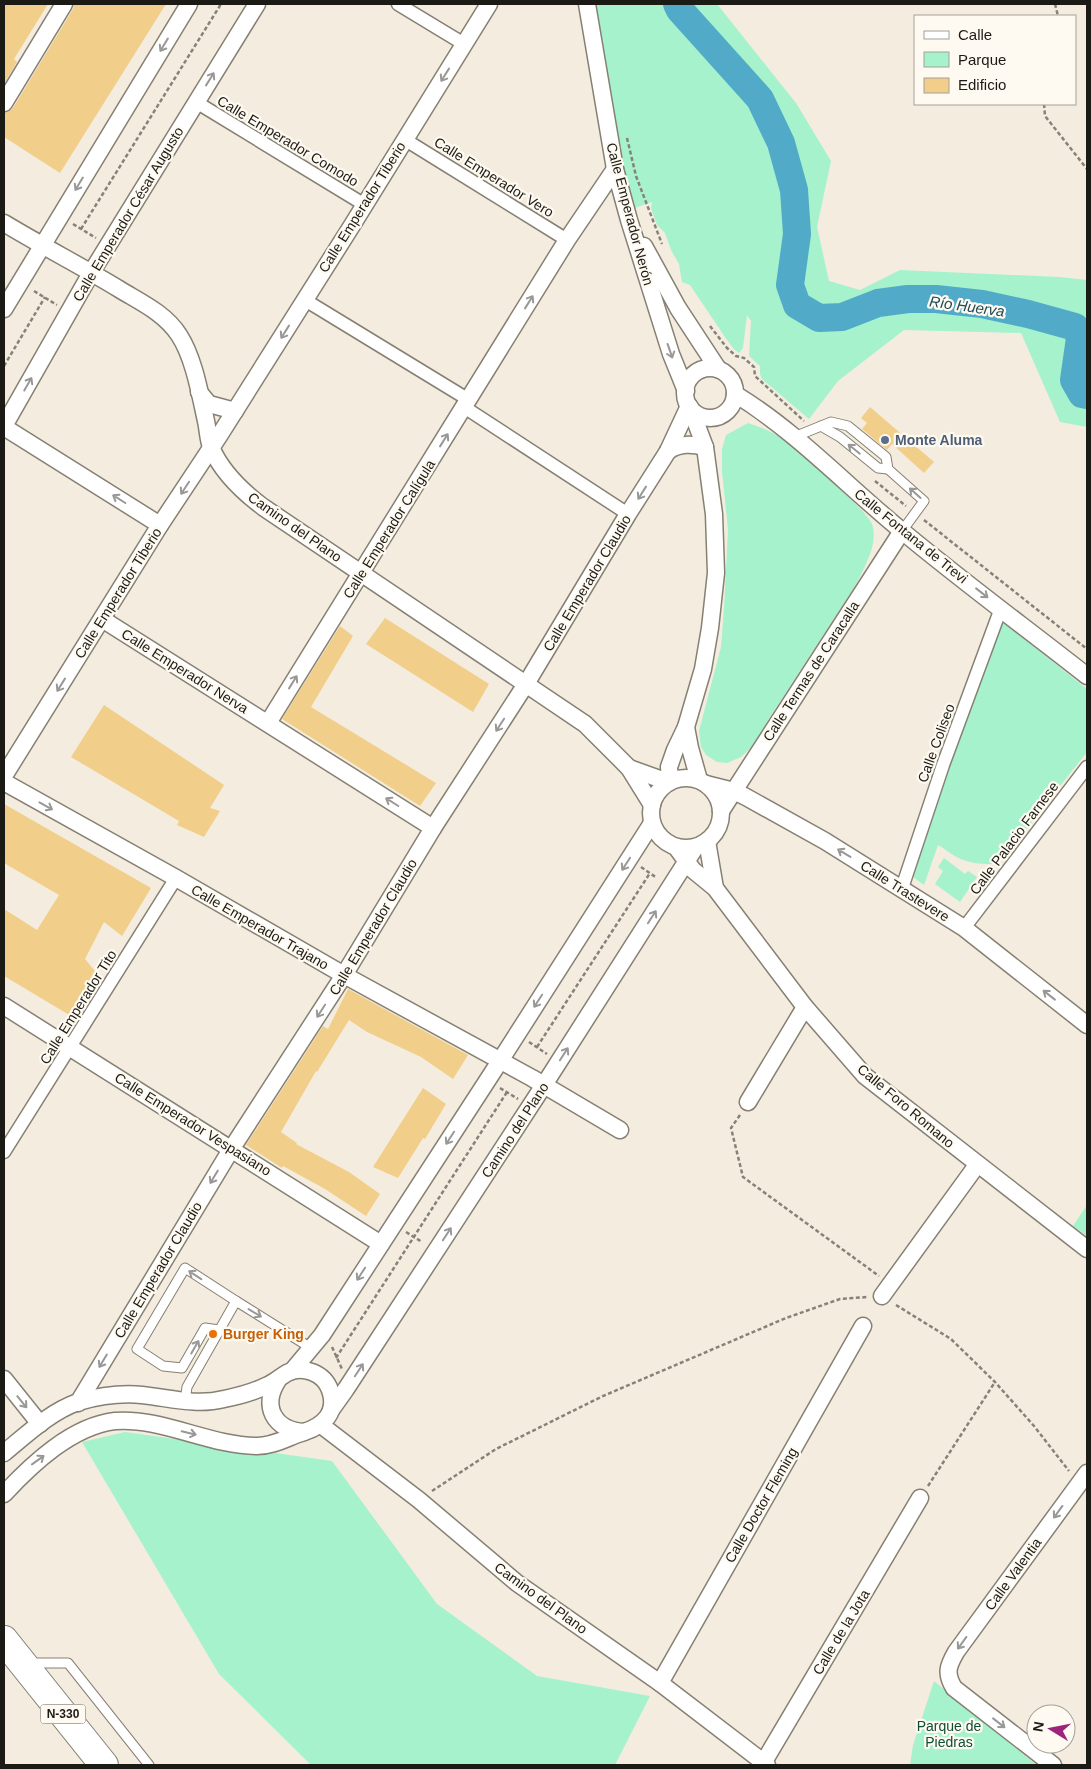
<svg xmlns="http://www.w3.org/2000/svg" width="1091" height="1769" font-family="Arial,sans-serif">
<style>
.green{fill:#a5f2cc}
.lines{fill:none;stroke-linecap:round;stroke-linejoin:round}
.river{stroke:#51abc8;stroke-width:28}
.building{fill:#f1cf8a}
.service-casing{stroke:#868073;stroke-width:11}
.pedestrian-casing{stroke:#868073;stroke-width:15}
.minor-casing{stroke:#868073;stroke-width:19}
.trunk-casing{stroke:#868073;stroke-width:30}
.path{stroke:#878279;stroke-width:2.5;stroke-dasharray:4 2.5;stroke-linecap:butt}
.service{stroke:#fff;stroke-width:9}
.pedestrian{stroke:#fff;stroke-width:12}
.minor{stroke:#fff;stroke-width:16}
.trunk{stroke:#fff;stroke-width:28}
.oneway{stroke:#999896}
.service-dot{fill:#5c6f8a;stroke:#fefaf1;stroke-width:2}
.food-dot{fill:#e8710a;stroke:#fefaf1;stroke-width:2}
.labels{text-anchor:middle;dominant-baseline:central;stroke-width:4.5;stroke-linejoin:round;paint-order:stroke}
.shield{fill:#fefaf1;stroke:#605d57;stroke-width:1}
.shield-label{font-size:12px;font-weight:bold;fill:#1c1a15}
.street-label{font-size:14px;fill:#1c1a15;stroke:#fefaf1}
.service-label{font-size:14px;font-weight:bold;fill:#4e5e75;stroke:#fefaf1;text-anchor:start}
.food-label{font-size:14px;font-weight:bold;fill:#c56008;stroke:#fefaf1;text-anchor:start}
.park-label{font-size:14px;fill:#0e4e35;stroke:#fefaf1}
.water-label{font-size:15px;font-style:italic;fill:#224a57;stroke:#fefaf1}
</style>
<rect width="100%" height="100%" fill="#f4ecde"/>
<g class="green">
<polygon points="587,4 717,4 796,103 831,161 817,227 829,281 860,290 900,270 1060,277 1087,280 1087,427 1060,422 1021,333 904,330 838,381 809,419 762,379 760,374 760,366 749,356 751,321 747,315 743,348 739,353 734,349 727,340 690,285 682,282 679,264 671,250 665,233 657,225 651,208 652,202 626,211"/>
<path d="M748,423C761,427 775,433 787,441C800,449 867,511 872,524C879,544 864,568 855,586L768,720L755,744L741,757L727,763L717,762L706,755L701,747L699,731L721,647L724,608L728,530L722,471V449L726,435Z"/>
<path d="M999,619L1087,689V752L999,863C985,865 968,864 955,856C949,853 944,848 938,845L924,885L909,874Z"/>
<polygon points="944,858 965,874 968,871 977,877 960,902 935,884 943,871 938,867"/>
<polygon points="1087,1205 1087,1236 1073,1226"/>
<polygon points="125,1432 332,1461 437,1604 537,1676 650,1696 615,1765 311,1765 219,1674 82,1442"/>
<polygon points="934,1681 1034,1763 1037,1765 910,1765 913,1745"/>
</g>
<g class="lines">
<polyline class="river" points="677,4 680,10 760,99 781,143 794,190 797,234 790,285 797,305 819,318 842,317 878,303 908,299 936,299 982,304 1028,314 1075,327 1080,338 1074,380 1082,394 1087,395"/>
</g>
<g class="building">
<polygon points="4,4 48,4 14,59 17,62 4,84"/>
<polygon points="74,4 166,4 60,173 4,137 4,113 8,112 13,108 73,9"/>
<polygon points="870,407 934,462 924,473 892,444 887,450 862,429 867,423 861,418"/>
<polygon points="385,618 489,684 473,712 366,644"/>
<polygon points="340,626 353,636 311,707 436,783 420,806 282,719"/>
<polygon points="104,705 224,785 210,808 220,811 204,837 177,825 179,821 71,757"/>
<polygon points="4,804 151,888 122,936 104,922 85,959 95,971 71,1016 4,976 4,909 37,930 59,895 4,863"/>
<polygon points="348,989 468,1055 453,1079 421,1057 367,1032 349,1020 317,1072 316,1071 281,1132 297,1143 296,1144 349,1172 380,1194 366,1216 325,1189 283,1166 282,1168 246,1145 323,1026 328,1029"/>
<polygon points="423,1088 446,1104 425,1139 423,1138 398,1178 373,1167"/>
</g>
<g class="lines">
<defs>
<g id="service">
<polyline points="821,426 840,437 878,468 888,469"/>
<polyline points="794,437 831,422 848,426 886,457 888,469 924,501 902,531"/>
<polyline points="219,1330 205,1328 182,1368 163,1366 137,1349 185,1268 236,1301"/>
<polyline points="185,1401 187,1387 236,1301 311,1348"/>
<polyline points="29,1663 68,1663 149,1765"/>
</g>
<g id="pedestrian">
<polyline points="398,4 464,44"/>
<polyline points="196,102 365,205"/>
<polyline points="404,139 567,240"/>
<polyline points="305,300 469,400"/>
<polyline points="464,407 628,514"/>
<polyline points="902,888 943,765 1001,608"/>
<polyline points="964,928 1087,767"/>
<polyline points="4,1152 176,878"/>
</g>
<g id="minor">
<polyline points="587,4 615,169 629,220 671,354 686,391"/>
<polyline points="4,103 64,4"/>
<path d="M4,223C42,246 81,266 119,289C140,302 165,313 179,335C194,358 200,394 206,421C208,430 208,439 211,447C221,471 243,492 263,507L585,724L629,768L652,805"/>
<polyline points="644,246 678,308 718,369"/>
<polyline points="4,309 189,4"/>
<circle cx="710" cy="393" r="25"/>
<polyline points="199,392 209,404 235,411"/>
<path d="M735,394C797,432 847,486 902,531C962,581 1026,628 1087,676"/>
<polyline points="4,426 91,273 257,4"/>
<polyline points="4,427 160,525"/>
<path d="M668,451C680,443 692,444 705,447"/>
<polyline points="102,619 433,828"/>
<polyline points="268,723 567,240 615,169"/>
<polyline points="686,727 690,748 699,780"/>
<polyline points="629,768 668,782"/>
<polyline points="4,776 160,525 219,436 351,227 489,4"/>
<circle cx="686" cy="813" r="35"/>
<polyline points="4,782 176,878 344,975 532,1078 620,1130"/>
<polyline points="670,782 669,767 675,750 686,727 703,669 710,628 716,573 714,514 705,447 690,407"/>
<polyline points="706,784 734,791 746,797 825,841 964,928 1087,1025"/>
<polyline points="721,811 902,531"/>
<polyline points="707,841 715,888"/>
<polyline points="676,847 693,870 715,888 805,1007 865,1076 1087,1249"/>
<polyline points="4,1006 381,1244"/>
<polyline points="748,1102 805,1007"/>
<polyline points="882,1296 977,1165"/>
<polyline points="292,1371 322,1335 500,1061 652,823"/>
<polyline points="4,1379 40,1424"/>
<path d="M278,1380C261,1406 274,1430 304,1432"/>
<polyline points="78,1403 232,1148 344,975 433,828 526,684 628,514 668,451 689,406"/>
<polyline points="331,1410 346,1389 544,1085 695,848"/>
<polyline points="321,1425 419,1500 517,1583 660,1683 767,1765"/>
<path d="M4,1453C27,1434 50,1412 78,1402C99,1396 121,1393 142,1395C170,1398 196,1406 224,1399C239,1396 254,1392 268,1385C275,1382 280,1377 287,1373C303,1365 324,1373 330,1390C338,1413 323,1426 304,1432C288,1437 274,1446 257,1446C211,1446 160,1417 115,1421C72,1426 32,1464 4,1494"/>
<polyline points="660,1683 863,1326"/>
<polyline points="762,1765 920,1498"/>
<path d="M1053,1765L954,1688C945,1673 948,1666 956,1652L1087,1473"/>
</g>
<polyline id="trunk" points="4,1640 104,1765"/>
</defs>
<use href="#service" class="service-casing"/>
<use href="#pedestrian" class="pedestrian-casing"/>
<use href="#minor" class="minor-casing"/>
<use href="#trunk" class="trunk-casing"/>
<g class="path">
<polyline points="1055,4 1058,16"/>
<polyline points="1044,104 1045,116 1087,169"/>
<polyline points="627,138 636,176 662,244"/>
<polyline points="73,224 96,238"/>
<polyline points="81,229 221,4"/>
<polyline points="34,291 57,305"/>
<polyline points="710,326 727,348 736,356 744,358 754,367 755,376 804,421"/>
<polyline points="4,366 45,297"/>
<polyline points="875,481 906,506"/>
<polyline points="924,520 1087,649"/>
<polyline points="641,867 657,878"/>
<polyline points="529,1042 547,1054"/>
<polyline points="537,1047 650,873"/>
<polyline points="500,1088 518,1099"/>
<polyline points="740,1115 731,1128 743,1177 879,1276"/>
<polyline points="406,1232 422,1242"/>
<polyline points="896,1305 951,1339 995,1382 1034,1426 1069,1471"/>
<polyline points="332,1347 342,1369"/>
<polyline points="336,1358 507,1092"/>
<polyline points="928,1486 995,1382"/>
<polyline points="432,1491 496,1449 603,1396 786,1318 840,1299 868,1297"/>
</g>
<use href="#service" class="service"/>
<use href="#pedestrian" class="pedestrian"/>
<use href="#minor" class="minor"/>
<use href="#trunk" class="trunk"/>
</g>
<defs><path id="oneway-shaft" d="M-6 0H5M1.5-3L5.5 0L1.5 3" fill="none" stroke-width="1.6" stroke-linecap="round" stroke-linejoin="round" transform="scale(1.25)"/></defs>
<g class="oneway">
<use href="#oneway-shaft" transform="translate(164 45) rotate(121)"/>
<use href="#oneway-shaft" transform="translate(445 75) rotate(122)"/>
<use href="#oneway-shaft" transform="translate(210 79) rotate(-58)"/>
<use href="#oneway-shaft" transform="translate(79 184) rotate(121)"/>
<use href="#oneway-shaft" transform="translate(529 302) rotate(-58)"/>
<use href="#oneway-shaft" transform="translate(285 332) rotate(122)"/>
<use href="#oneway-shaft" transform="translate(670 351) rotate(71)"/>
<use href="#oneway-shaft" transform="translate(28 384) rotate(-60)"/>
<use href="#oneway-shaft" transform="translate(444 440) rotate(-58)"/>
<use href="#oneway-shaft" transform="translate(854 449) rotate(-141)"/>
<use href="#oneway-shaft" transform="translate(185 488) rotate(123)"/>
<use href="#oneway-shaft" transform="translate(642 493) rotate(122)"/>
<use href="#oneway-shaft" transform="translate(915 493) rotate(-138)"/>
<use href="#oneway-shaft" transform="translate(119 499) rotate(-148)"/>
<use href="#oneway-shaft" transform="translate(982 593) rotate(38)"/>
<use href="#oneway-shaft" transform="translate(293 682) rotate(-58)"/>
<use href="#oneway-shaft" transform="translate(61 685) rotate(122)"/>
<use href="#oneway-shaft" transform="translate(500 725) rotate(123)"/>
<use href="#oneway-shaft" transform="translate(392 802) rotate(-148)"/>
<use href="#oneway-shaft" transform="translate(46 806) rotate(29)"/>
<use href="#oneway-shaft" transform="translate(844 853) rotate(-149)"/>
<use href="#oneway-shaft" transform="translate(626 864) rotate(123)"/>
<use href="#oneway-shaft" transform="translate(652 917) rotate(-57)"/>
<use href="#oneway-shaft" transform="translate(1049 995) rotate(-142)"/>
<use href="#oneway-shaft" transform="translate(538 1001) rotate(123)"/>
<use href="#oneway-shaft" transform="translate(321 1011) rotate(123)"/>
<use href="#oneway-shaft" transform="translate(564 1054) rotate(-57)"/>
<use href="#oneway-shaft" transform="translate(450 1138) rotate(123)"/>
<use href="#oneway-shaft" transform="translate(214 1177) rotate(121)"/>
<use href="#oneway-shaft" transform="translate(447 1234) rotate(-57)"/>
<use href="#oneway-shaft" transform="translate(361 1274) rotate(123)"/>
<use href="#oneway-shaft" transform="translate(195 1275) rotate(-147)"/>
<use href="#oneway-shaft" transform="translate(255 1313) rotate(31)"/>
<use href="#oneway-shaft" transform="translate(195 1347) rotate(-60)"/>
<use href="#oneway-shaft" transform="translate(103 1361) rotate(121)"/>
<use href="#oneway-shaft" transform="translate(359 1370) rotate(-57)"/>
<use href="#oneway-shaft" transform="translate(22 1402) rotate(51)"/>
<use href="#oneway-shaft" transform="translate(189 1433) rotate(13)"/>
<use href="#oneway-shaft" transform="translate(38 1460) rotate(-36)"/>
<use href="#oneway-shaft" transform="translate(1058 1512) rotate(126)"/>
<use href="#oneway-shaft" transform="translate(962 1643) rotate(126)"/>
<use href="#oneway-shaft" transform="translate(999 1723) rotate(38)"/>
</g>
<circle class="service-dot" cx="885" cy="440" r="5"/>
<circle class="food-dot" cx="213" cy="1334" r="5"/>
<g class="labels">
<rect class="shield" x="40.5" y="1704.5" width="45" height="19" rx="4"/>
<g class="shield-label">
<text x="63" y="1714">N-330</text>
</g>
<g class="street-label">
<text transform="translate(288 141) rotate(31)">Calle Emperador Comodo</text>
<text transform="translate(494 177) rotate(32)">Calle Emperador Vero</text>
<text transform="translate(362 207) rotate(-58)">Calle Emperador Tiberio</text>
<text transform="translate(128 214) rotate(-59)">Calle Emperador César Augusto</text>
<text transform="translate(630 214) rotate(75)">Calle Emperador Nerón</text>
<text transform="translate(295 527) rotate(35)">Camino del Plano</text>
<text transform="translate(389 529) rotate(-58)">Calle Emperador Calígula</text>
<text transform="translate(911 536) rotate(39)">Calle Fontana de Trevi</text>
<text transform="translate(587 583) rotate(-59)">Calle Emperador Claudio</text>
<text transform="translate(118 593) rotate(-58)">Calle Emperador Tiberio</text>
<text transform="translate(185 671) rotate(32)">Calle Emperador Nerva</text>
<text transform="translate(811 671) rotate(-57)">Calle Termas de Caracalla</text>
<text transform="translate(936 743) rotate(-70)">Calle Coliseo</text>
<text transform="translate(1014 838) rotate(-53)">Calle Palacio Farnese</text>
<text transform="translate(905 891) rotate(32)">Calle Trastevere</text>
<text transform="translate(260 927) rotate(30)">Calle Emperador Trajano</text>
<text transform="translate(373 927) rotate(-59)">Calle Emperador Claudio</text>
<text transform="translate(78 1007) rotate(-58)">Calle Emperador Tito</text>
<text transform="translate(906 1106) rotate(40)">Calle Foro Romano</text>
<text transform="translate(193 1124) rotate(32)">Calle Emperador Vespasiano</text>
<text transform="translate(515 1130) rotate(-57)">Camino del Plano</text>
<text transform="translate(158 1270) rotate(-59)">Calle Emperador Claudio</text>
<text transform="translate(761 1505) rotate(-60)">Calle Doctor Fleming</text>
<text transform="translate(1013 1574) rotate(-54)">Calle Valentia</text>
<text transform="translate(541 1598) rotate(36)">Camino del Plano</text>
<text transform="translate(841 1632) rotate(-59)">Calle de la Jota</text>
</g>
<g class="service-label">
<text x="895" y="440">Monte Aluma</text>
</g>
<g class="food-label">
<text x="223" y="1334">Burger King</text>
</g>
<g class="park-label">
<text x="949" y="1726">Parque de<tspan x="949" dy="16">Piedras</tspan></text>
</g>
<g class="water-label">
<text transform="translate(967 306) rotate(8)">Río Huerva</text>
</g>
</g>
<rect width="1091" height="1769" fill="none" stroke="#1c1a15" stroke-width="10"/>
<rect x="914" y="15" width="162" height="90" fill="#fefaf1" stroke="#a4a099"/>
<rect x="924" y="31" width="25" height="8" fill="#ffffff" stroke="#a4a099"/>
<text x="958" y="40" font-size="15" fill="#1c1a15">Calle</text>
<rect x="924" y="52" width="25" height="15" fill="#a5f2cc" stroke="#a4a099"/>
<text x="958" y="65" font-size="15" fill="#1c1a15">Parque</text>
<rect x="924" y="78" width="25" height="15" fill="#f1cf8a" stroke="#a4a099"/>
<text x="958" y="90" font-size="15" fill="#1c1a15">Edificio</text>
<g transform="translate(1051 1729) rotate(280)"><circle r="24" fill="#fefaf1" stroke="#a4a099"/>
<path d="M0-4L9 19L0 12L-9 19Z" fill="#9d247d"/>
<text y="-8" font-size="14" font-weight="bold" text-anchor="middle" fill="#1c1a15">N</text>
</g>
</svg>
